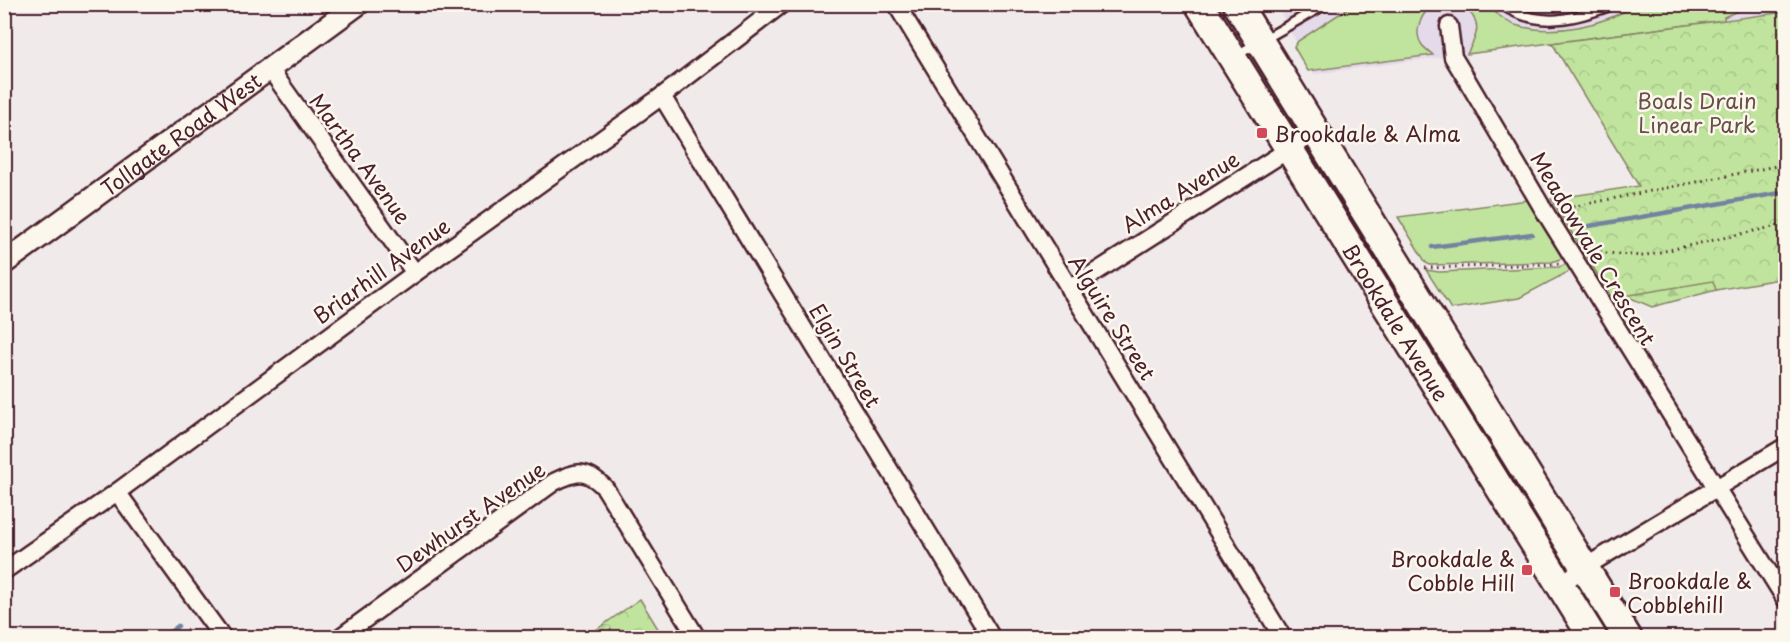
<svg xmlns="http://www.w3.org/2000/svg" width="1790" height="642" font-family="'Playpen Sans',sans-serif">
<style>
.built{fill:#e5daea}
.grass{fill:#c0e49e;stroke:#858264;stroke-width:1.5}
.forest{fill:url(#forest-firs);stroke:#858264;stroke-width:1.5}
.park{fill:url(#park-crowns);stroke:#858264;stroke-width:1.5}
.lines{fill:none;stroke-linecap:round;stroke-linejoin:round}
.stream{stroke:#73839f;stroke-width:4.5}
.service-casing{stroke:#4a1f2b;stroke-width:13}
.minor-casing{stroke:#4a1f2b;stroke-width:21}
.tertiary-casing{stroke:#4a1f2b;stroke-width:26}
.primary-casing{stroke:#4a1f2b;stroke-width:32}
.path{stroke:#4a1f2b;stroke-width:3;stroke-dasharray:1.5 4.5;stroke-linecap:butt}
.service{stroke:#fbf7ec;stroke-width:8}
.minor{stroke:#fbf7ec;stroke-width:16}
.tertiary{stroke:#fbf7ec;stroke-width:21}
.primary{stroke:#fbf7ec;stroke-width:27}
.poi-dot{fill:#d1495b;stroke:#fbf7ec;stroke-width:2}
.labels{text-anchor:middle;dominant-baseline:central;stroke-width:5;stroke-linejoin:round;paint-order:stroke}
.park-label{font-size:21px;fill:#685048;stroke:#fbf7ec}
.poi-label{font-size:21px;fill:#4a1f2b;stroke:#fbf7ec;text-anchor:start}
.street-label{font-size:21px;fill:#4a1f2b;stroke:#fbf7ec}
</style>
<defs>
<pattern id="forest-firs" width="22" height="20" patternUnits="userSpaceOnUse" patternTransform="scale(1.5)"><rect width="22" height="20" fill="#c0e49e"/><path d="M5 1l3.5 6h-7zM16 11l3.5 6h-7z" fill="#a6c388"/></pattern>
<pattern id="park-crowns" width="20" height="18" patternUnits="userSpaceOnUse" patternTransform="scale(1.5)"><rect width="20" height="18" fill="#c0e49e"/><path d="M2 6a3 3 0 1 1 6 0M12 15a3 3 0 1 1 6 0" fill="none" stroke="#a6c388"/></pattern>
</defs>
<rect width="100%" height="100%" fill="#f1eaeb"/>
<filter id="ink" filterUnits="userSpaceOnUse"><feTurbulence type="fractalNoise" baseFrequency=".0167" numOctaves="2"/><feDisplacementMap in="SourceGraphic" scale="12" xChannelSelector="R" yChannelSelector="G"/><feConvolveMatrix kernelMatrix="1 2 1 2 8 2 1 2 1" color-interpolation-filters="sRGB"/></filter>
<g filter="url(#ink)">
<polygon class="built" points="1785,4 1786,12 1314,74 1276,5"/>
<g class="grass">
<path d="M1353,5H1434C1422,12 1412,31 1422,45C1424,48 1430,52 1433,55L1308,71L1294,47L1298,41Z"/>
<path d="M1461,5C1468,5 1478,3 1484,5C1495,10 1504,22 1515,25C1554,37 1603,25 1636,5H1751L1724,17V20L1467,54C1478,33 1484,21 1461,5Z"/>
<polygon points="1528,200 1563,258 1552,262 1430,265 1426,263 1398,217"/>
<polygon points="1567,264 1570,271 1519,298 1451,309 1426,270 1439,272 1559,267"/>
</g>
<polygon class="forest" points="1758,279 1652,307 1626,296 1643,280"/>
<g class="park">
<polygon points="1785,12 1785,278 1716,290 1713,281 1612,298 1551,199 1639,186 1552,43"/>
<polygon points="640,599 663,637 586,637"/>
</g>
<g class="lines">
<g class="stream">
<polyline points="1589,226 1786,192"/>
<polyline points="1432,247 1532,234"/>
<polyline points="162,638 178,626"/>
</g>
<defs>
<g id="service">
<path d="M1501,4C1538,30 1577,19 1615,4"/>
<polyline points="1235,56 1326,4"/>
</g>
<g id="minor">
<polyline points="896,4 1283,638"/>
<polyline points="1449,26 1453,57 1464,75 1545,212 1786,600"/>
<polyline points="270,69 415,273"/>
<polyline points="662,96 992,638"/>
<polyline points="1069,289 1316,132"/>
<polyline points="117,492 223,638"/>
<polyline points="4,571 117,492 415,273 662,96 782,4"/>
<polyline points="1560,585 1585,567 1786,446"/>
<path d="M339,638L554,482C577,471 586,468 605,488L697,638"/>
</g>
<g id="tertiary">
<path id="s1" d="M4,263L358,4"/>
</g>
<g id="primary">
<path id="s2" d="M1199,4L1593,638"/>
<polyline points="1237,4 1628,638"/>
</g>
</defs>
<use href="#service" class="service-casing"/>
<use href="#minor" class="minor-casing"/>
<use href="#tertiary" class="tertiary-casing"/>
<use href="#primary" class="primary-casing"/>
<g class="path">
<polyline points="1561,209 1786,164"/>
<polyline points="1588,254 1595,252 1642,256 1786,224"/>
<polyline points="1425,268 1559,264"/>
</g>
<use href="#service" class="service"/>
<use href="#minor" class="minor"/>
<use href="#tertiary" class="tertiary"/>
<use href="#primary" class="primary"/>
</g>
</g>
<g class="poi-dot">
<rect x="1256" y="127" width="12" height="12" rx="3"/>
<rect x="1521" y="564" width="12" height="12" rx="3"/>
<rect x="1609" y="586" width="12" height="12" rx="3"/>
</g>
<g class="labels">
<g class="park-label">
<text x="1697" y="100">Boals Drain<tspan x="1697" dy="24">Linear Park</tspan></text>
</g>
<g class="poi-label">
<text x="1274" y="133">Brookdale &amp; Alma</text>
<text x="1515" y="558" text-anchor="end">Brookdale &amp;<tspan x="1515" dy="24">Cobble Hill</tspan></text>
<text x="1627" y="580">Brookdale &amp;<tspan x="1627" dy="24">Cobblehill</tspan></text>
</g>
<g class="street-label">
<text stroke="none"><textPath href="#s1" startOffset="219">Tollgate Road West</textPath></text>
<text transform="translate(361 158) rotate(54)">Martha Avenue</text>
<text transform="translate(1180 191) rotate(-32)">Alma Avenue</text>
<text transform="translate(1594 248) rotate(59)">Meadowvale Crescent</text>
<text transform="translate(381 270) rotate(-36)">Briarhill Avenue</text>
<text transform="translate(1113 317) rotate(58)">Alguire Street</text>
<text stroke="none"><textPath href="#s2" startOffset="374">Brookdale Avenue</textPath></text>
<text transform="translate(846 355) rotate(59)">Elgin Street</text>
<text transform="translate(470 516) rotate(-35)">Dewhurst Avenue</text>
</g>
</g>
<rect width="1790" height="642" fill="none" stroke="#fbf7ec" stroke-width="24"/>
<rect x="12" y="12" width="1766" height="618" fill="none" stroke="#4a1f2b" stroke-width="2" filter="url(#ink)"/>
</svg>
